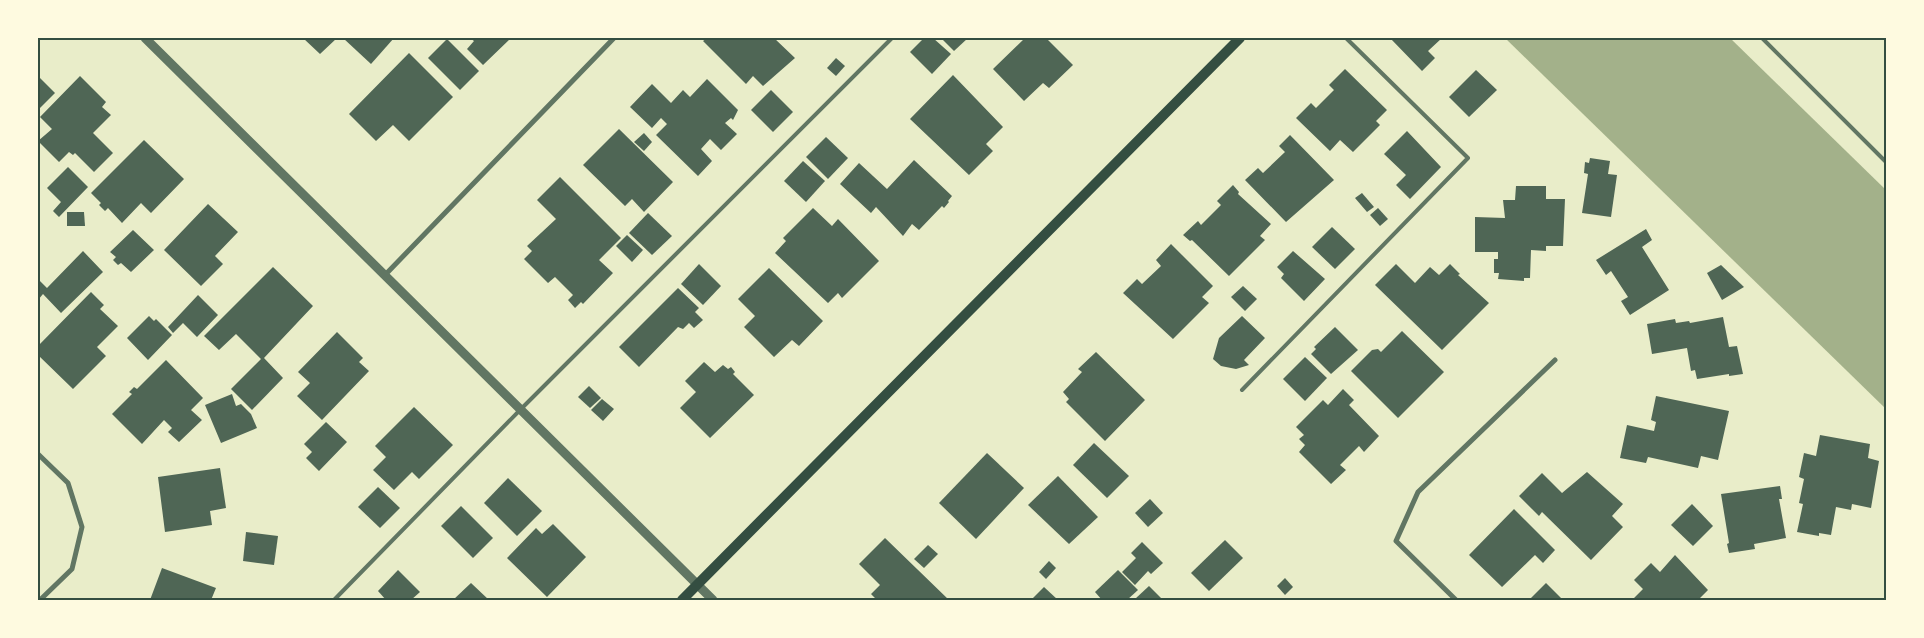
<svg xmlns="http://www.w3.org/2000/svg" width="1924" height="638" font-family="Roboto,sans-serif">
<style>
.water{fill:#a3b18a}
.building{fill:#4f6655}
.lines{fill:none;stroke-linecap:round;stroke-linejoin:round}
.service{stroke:#617663;stroke-width:4}
.minor{stroke:#617663;stroke-width:5}
.tertiary{stroke:#617663;stroke-width:9}
.secondary{stroke:#344e41;stroke-width:10}
.neatline{fill:none;stroke:#344e41;stroke-width:2}
</style>
<rect width="100%" height="100%" fill="#e9edc9"/>
<polygon class="water" points="1505,38 1730,38 1886,190 1886,409"/>
<g class="building">
<polygon points="303,38 337,38 320,54"/>
<polygon points="343,38 394,38 371,64"/>
<polygon points="470,38 509,38 510,39 483,65 467,49 474,41"/>
<polygon points="707,38 774,38 795,58 763,86 753,76 746,84 703,41"/>
<polygon points="924,38 933,38 951,54 932,74 910,52"/>
<polygon points="941,38 968,38 954,51"/>
<polygon points="1025,38 1046,38 1073,65 1049,88 1043,83 1024,101 993,69"/>
<polygon points="1390,38 1442,38 1428,51 1435,58 1422,71"/>
<polygon points="447,39 479,71 460,90 428,58"/>
<polygon points="409,53 453,97 409,141 393,125 376,141 349,114"/>
<polygon points="836,58 845,66 836,76 827,68"/>
<polygon points="1345,69 1387,110 1376,121 1380,125 1353,152 1340,140 1330,151 1296,118 1311,103 1316,108 1334,90 1329,85"/>
<polygon points="1476,70 1497,90 1469,117 1449,97"/>
<polygon points="953,75 1003,127 986,144 993,151 969,175 910,119"/>
<polygon points="38,76 55,93 38,110"/>
<polygon points="80,76 106,102 102,107 111,115 93,133 113,153 94,172 75,153 73,155 69,152 59,162 38,141 52,129 40,117"/>
<polygon points="707,79 738,110 733,120 731,118 725,123 737,134 721,150 710,139 701,149 712,161 698,176 656,135 667,124 661,118 652,128 630,107 652,84 671,103 683,90 690,97"/>
<polygon points="771,90 793,112 773,132 751,110"/>
<polygon points="619,129 673,182 644,212 632,199 625,206 583,165"/>
<polygon points="1407,131 1441,167 1410,199 1396,185 1406,175 1384,154"/>
<polygon points="644,133 652,142 644,151 634,142"/>
<polygon points="1290,135 1334,180 1286,222 1245,180 1258,168 1263,173 1285,152 1279,146"/>
<polygon points="826,137 848,158 828,179 806,157"/>
<polygon points="144,140 184,179 151,213 141,203 122,223 108,208 105,211 99,205 101,203 91,193"/>
<polygon points="1590,158 1610,161 1608,174 1617,175 1611,217 1582,213 1588,174 1584,173 1585,162 1589,163"/>
<polygon points="914,160 952,196 948,201 949,202 944,208 942,206 919,230 912,224 903,236 876,207 871,213 840,184 859,163 887,189"/>
<polygon points="803,161 825,181 806,202 784,181"/>
<polygon points="68,167 88,187 59,217 53,211 61,202 47,188"/>
<polygon points="560,177 621,238 599,260 613,273 583,304 581,302 575,308 568,300 573,295 555,277 548,283 524,259 532,251 527,246 556,219 537,200"/>
<polygon points="1233,185 1239,192 1238,194 1271,224 1260,236 1265,240 1229,276 1192,240 1190,241 1183,235 1198,221 1201,225 1221,205 1217,201"/>
<polygon points="1516,186 1546,186 1546,199 1565,199 1563,246 1546,246 1546,251 1531,250 1530,278 1524,278 1524,281 1498,279 1499,273 1494,273 1494,259 1498,259 1498,252 1475,252 1475,217 1505,218 1503,200 1515,200"/>
<polygon points="1362,193 1374,207 1367,212 1355,198"/>
<polygon points="208,204 238,232 215,256 223,264 201,286 164,250"/>
<polygon points="813,208 832,226 838,219 879,261 842,298 838,293 828,303 775,253 786,241 783,238"/>
<polygon points="1378,208 1388,219 1380,226 1370,215"/>
<polygon points="67,212 84,212 85,226 67,226"/>
<polygon points="648,213 672,236 652,255 629,233"/>
<polygon points="1332,227 1355,249 1335,269 1312,247"/>
<polygon points="1646,229 1652,240 1642,247 1669,290 1630,315 1621,301 1628,297 1611,271 1606,275 1596,260"/>
<polygon points="133,230 154,250 131,272 121,263 118,265 113,260 116,257 110,252"/>
<polygon points="627,235 643,250 632,262 616,246"/>
<polygon points="1171,244 1213,286 1202,297 1209,303 1173,339 1123,293 1137,279 1142,284 1161,266 1156,260"/>
<polygon points="83,251 103,272 61,313 43,294 38,300 38,279 47,288"/>
<polygon points="1293,251 1325,279 1304,301 1281,278 1284,274 1277,267"/>
<polygon points="699,264 721,286 703,305 681,284"/>
<polygon points="1396,264 1415,283 1430,267 1439,275 1450,264 1460,274 1458,275 1489,303 1442,350 1375,285"/>
<polygon points="1721,265 1744,287 1722,300 1707,273"/>
<polygon points="273,267 313,306 264,358 283,378 252,410 231,389 261,359 236,334 219,350 204,336"/>
<polygon points="769,268 823,321 799,346 792,340 774,357 744,327 755,316 738,299"/>
<polygon points="1243,286 1257,299 1245,311 1231,297"/>
<polygon points="678,288 699,308 695,312 703,320 694,328 689,323 683,329 678,327 639,367 619,347"/>
<polygon points="91,292 104,305 100,309 118,326 97,347 106,356 73,389 38,355 38,346"/>
<polygon points="198,295 218,315 197,337 183,323 173,333 168,327"/>
<polygon points="149,316 154,321 156,319 172,335 148,360 127,338"/>
<polygon points="1242,316 1265,338 1244,360 1249,365 1236,369 1221,366 1213,359 1219,338"/>
<polygon points="1723,317 1729,347 1737,346 1743,374 1729,376 1729,374 1697,379 1695,370 1691,371 1687,348 1652,354 1647,324 1675,319 1676,323 1689,321 1690,323"/>
<polygon points="1335,327 1358,350 1331,374 1311,354 1316,349 1314,347"/>
<polygon points="1402,331 1444,372 1398,418 1351,371 1372,350 1378,349 1381,352"/>
<polygon points="337,332 363,358 359,362 369,371 322,420 297,396 310,383 298,372"/>
<polygon points="1096,352 1145,400 1105,441 1066,402 1069,399 1063,392 1082,372 1078,369"/>
<polygon points="1305,357 1327,378 1305,401 1283,379"/>
<polygon points="166,360 203,398 191,410 202,420 179,442 168,432 172,428 164,420 142,444 112,414 132,394 129,392 134,387 137,389"/>
<polygon points="704,362 715,372 723,365 728,369 731,367 735,372 733,374 754,395 710,438 680,408 696,392 685,381"/>
<polygon points="589,386 601,398 590,408 578,397"/>
<polygon points="1343,389 1354,400 1349,405 1379,436 1364,452 1359,446 1340,465 1346,470 1331,484 1299,452 1305,445 1299,439 1304,435 1296,427 1323,400 1328,405"/>
<polygon points="232,394 236,406 241,404 251,414 257,428 221,443 205,405"/>
<polygon points="1656,396 1729,411 1718,460 1701,456 1698,468 1648,457 1646,463 1620,458 1627,425 1654,431 1656,422 1651,420"/>
<polygon points="602,399 614,409 603,421 591,410"/>
<polygon points="414,407 453,445 419,479 412,472 394,490 373,470 386,457 375,446"/>
<polygon points="326,422 347,442 319,471 306,458 312,452 304,444"/>
<polygon points="1820,435 1870,444 1868,458 1879,461 1871,508 1852,504 1851,510 1836,507 1831,535 1819,533 1819,536 1797,532 1803,504 1799,503 1804,479 1799,477 1804,453 1816,456"/>
<polygon points="1094,443 1129,476 1107,498 1073,465"/>
<polygon points="987,453 1024,488 976,539 939,503"/>
<polygon points="220,468 226,508 210,511 212,525 165,532 158,477"/>
<polygon points="1587,472 1623,504 1612,516 1623,527 1591,560 1542,512 1539,516 1519,496 1542,473 1562,493"/>
<polygon points="1058,476 1098,517 1069,544 1028,505"/>
<polygon points="508,478 542,511 517,536 484,503"/>
<polygon points="1780,486 1782,499 1779,499 1786,538 1754,544 1755,549 1729,553 1727,544 1729,543 1721,494"/>
<polygon points="378,487 400,508 380,528 358,507"/>
<polygon points="1150,499 1163,513 1148,527 1135,513"/>
<polygon points="1692,504 1713,526 1693,546 1671,525"/>
<polygon points="461,506 493,538 473,558 441,526"/>
<polygon points="1514,509 1555,550 1543,563 1535,555 1502,587 1469,555"/>
<polygon points="553,524 586,557 547,597 507,558 536,528 542,534"/>
<polygon points="246,532 278,536 274,565 243,561"/>
<polygon points="885,538 949,600 877,600 871,594 880,585 859,564"/>
<polygon points="1225,540 1243,558 1209,591 1191,573"/>
<polygon points="1142,542 1163,563 1151,574 1148,571 1135,585 1122,572 1136,558 1131,553"/>
<polygon points="928,545 938,554 924,568 914,559"/>
<polygon points="1675,555 1708,590 1698,600 1632,600 1643,589 1634,580 1651,563 1660,572"/>
<polygon points="1049,561 1056,568 1046,579 1039,572"/>
<polygon points="162,568 216,588 211,600 150,600"/>
<polygon points="398,570 420,592 411,600 386,600 378,591"/>
<polygon points="1118,570 1138,590 1127,600 1102,600 1095,592"/>
<polygon points="1285,578 1293,587 1285,595 1277,586"/>
<polygon points="471,583 489,600 453,600"/>
<polygon points="1546,583 1563,600 1529,600"/>
<polygon points="1149,586 1163,600 1135,599"/>
<polygon points="1044,587 1058,600 1031,600"/>
</g>
<g class="lines">
<g class="service">
<polyline points="1762,38 1886,162"/>
<polyline points="1242,390 1468,158 1346,38"/>
<polyline points="334,600 520,410 892,38"/>
</g>
<g class="minor">
<polyline points="385,275 614,38"/>
<polyline points="38,454 68,483 82,527 72,569 40,600"/>
<polyline points="1456,600 1396,541 1418,492 1555,360"/>
</g>
<polyline class="tertiary" points="145,38 713,600"/>
<polyline class="secondary" points="682,600 1240,38"/>
</g>
<rect width="1924" height="638" fill="none" stroke="#fefae0" stroke-width="78"/>
<rect x="39" y="39" width="1846" height="560" class="neatline"/>
</svg>
